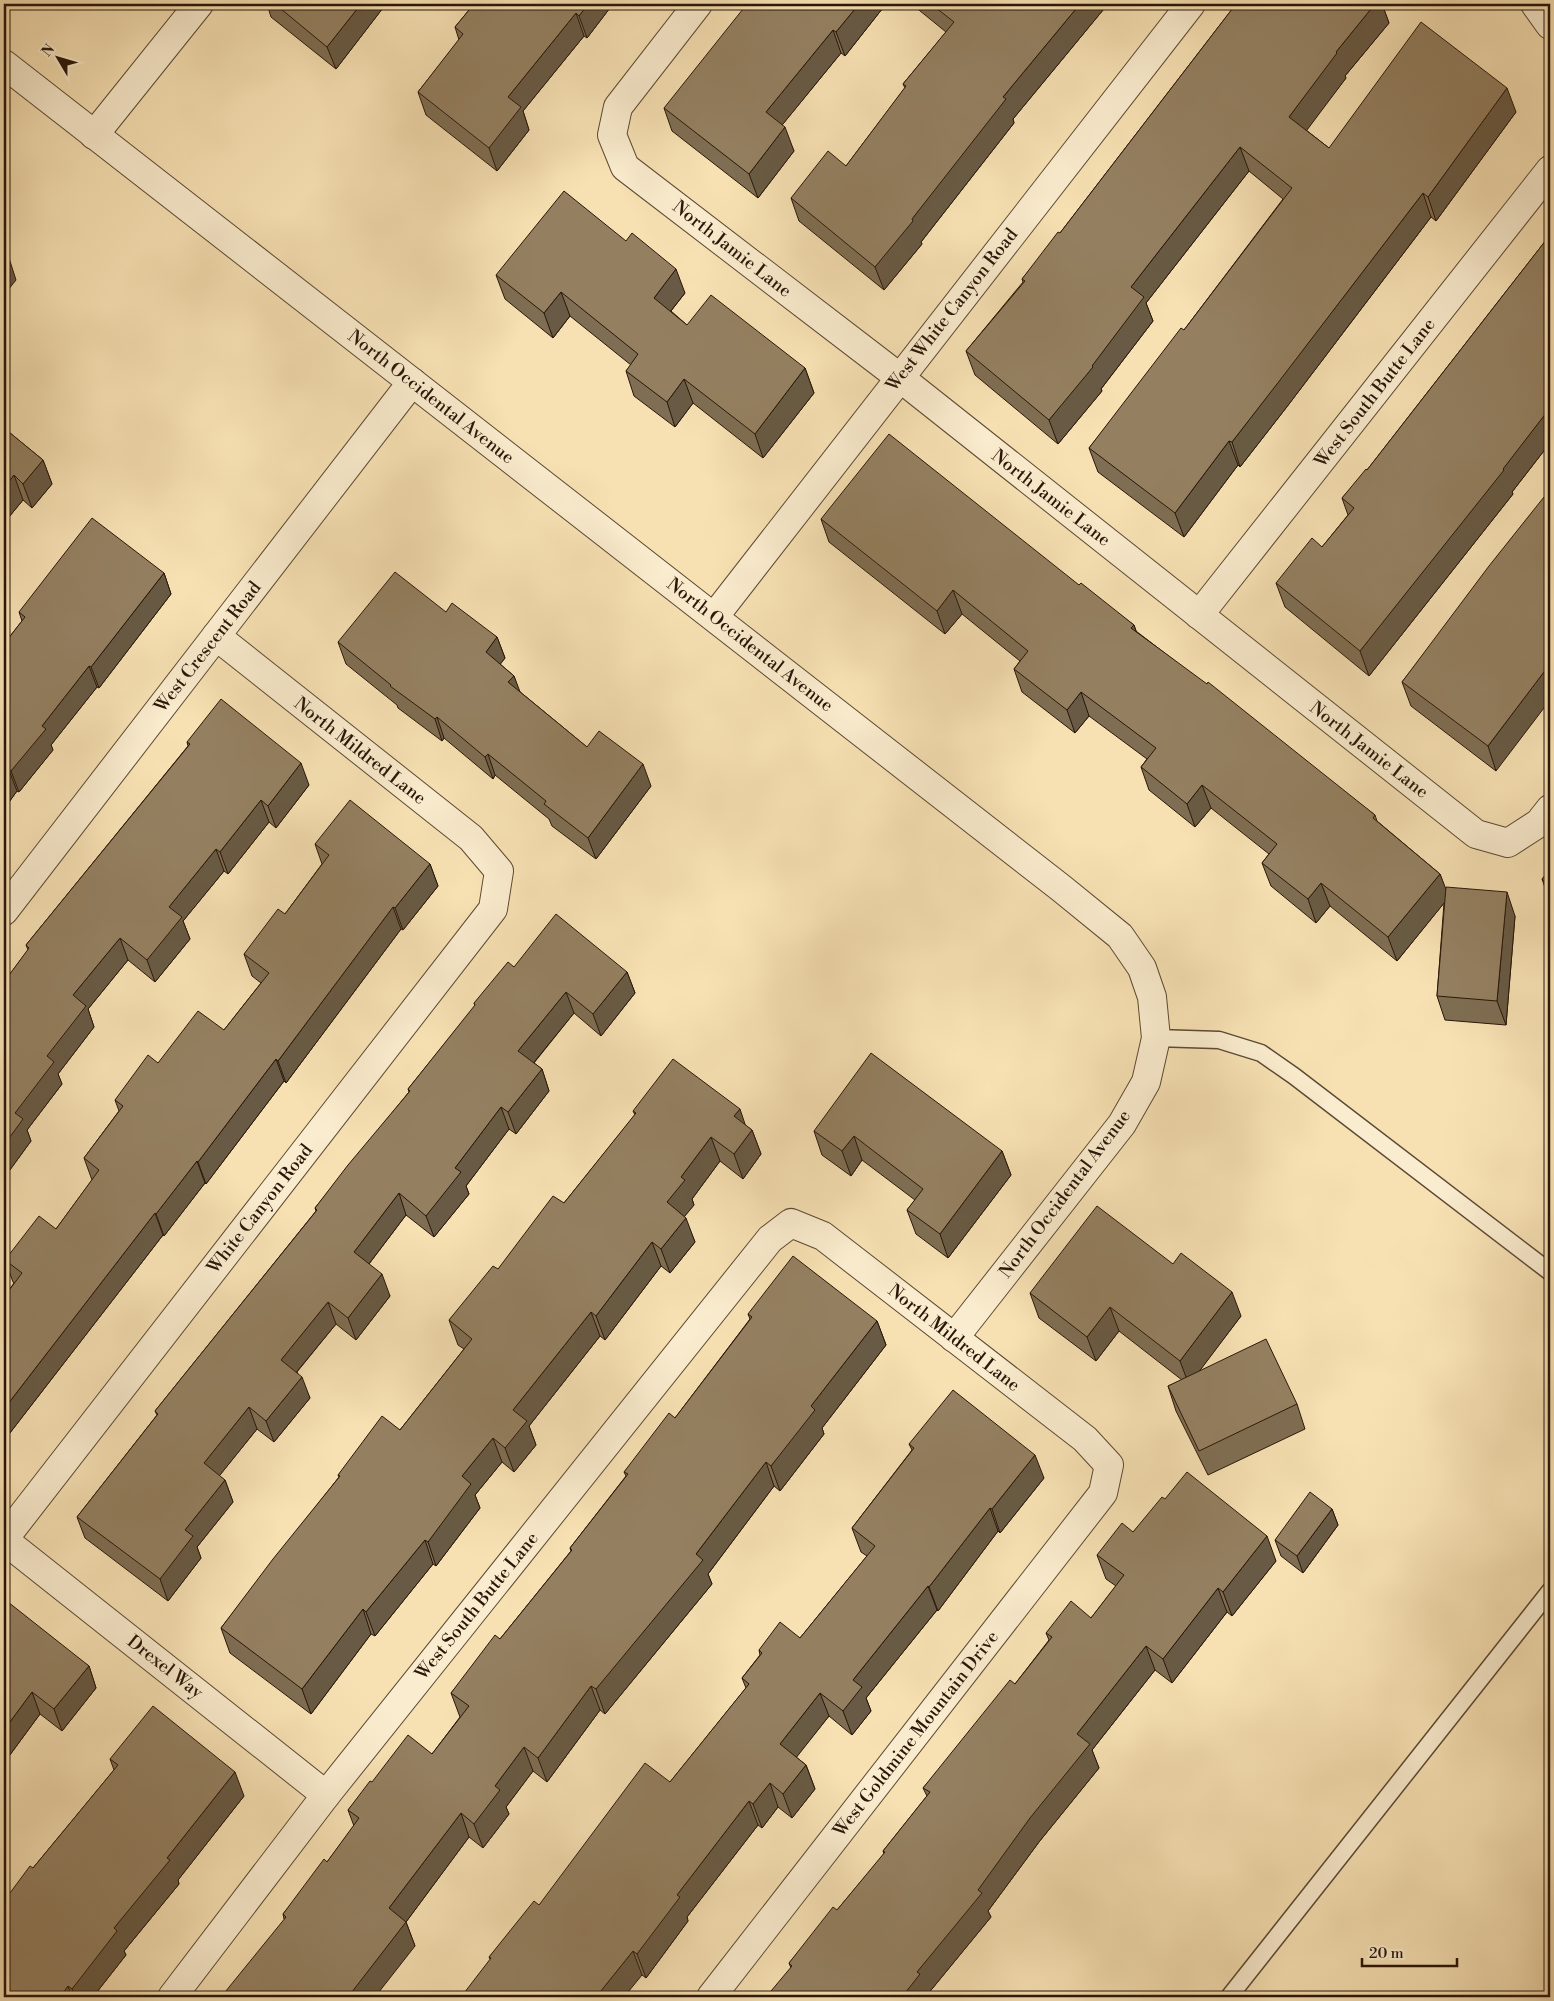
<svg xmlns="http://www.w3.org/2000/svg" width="1554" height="2001" font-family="'Libre Bodoni',serif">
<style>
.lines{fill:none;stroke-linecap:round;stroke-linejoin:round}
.service-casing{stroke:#5c4933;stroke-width:19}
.minor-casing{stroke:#5c4933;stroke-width:30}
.service{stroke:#faecce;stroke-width:16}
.minor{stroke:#faecce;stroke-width:28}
.wall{fill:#7f6e53;stroke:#291608}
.shaded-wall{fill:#685a44;stroke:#291608}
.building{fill:#948061;stroke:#291608}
.labels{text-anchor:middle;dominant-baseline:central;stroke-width:4.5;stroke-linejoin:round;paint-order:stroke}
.street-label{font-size:18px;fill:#291608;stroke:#faecce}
</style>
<rect width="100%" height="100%" fill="#f7e1b3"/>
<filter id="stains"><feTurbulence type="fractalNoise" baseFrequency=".004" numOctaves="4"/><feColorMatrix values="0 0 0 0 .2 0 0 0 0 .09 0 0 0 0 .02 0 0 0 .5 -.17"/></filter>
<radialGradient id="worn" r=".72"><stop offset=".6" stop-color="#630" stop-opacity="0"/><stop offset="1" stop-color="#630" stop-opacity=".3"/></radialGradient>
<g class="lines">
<defs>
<g id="service">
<polyline points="1156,1038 1219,1040 1261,1053 1294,1076 1550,1272"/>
<polyline points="1229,1997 1550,1591"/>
</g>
<g id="minor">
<polyline points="698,4 618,107 612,135 625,167 899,377 1476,834 1508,843 1539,823 1550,809"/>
<polyline points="1535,4 1550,25"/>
<polyline points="4,64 1061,888 1120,936 1142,968 1152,997 1156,1038 1146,1082 1122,1124 954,1338"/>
<polyline points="94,135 199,4"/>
<polyline points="1199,615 1550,170"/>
<polyline points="714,617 1191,4"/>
<polyline points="4,911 412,382"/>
<polyline points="4,1539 493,909 499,871 471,838 216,636"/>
<polyline points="4,1540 326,1795"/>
<polyline points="172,1997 326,1795 770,1239 791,1223 823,1236 1085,1439 1109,1465 1103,1493 711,1997"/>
</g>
</defs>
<use href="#service" class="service-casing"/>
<use href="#minor" class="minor-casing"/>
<use href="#service" class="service"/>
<use href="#minor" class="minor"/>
</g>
<g class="wall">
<polygon points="267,4 386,4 336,69 271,17"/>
<polygon points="474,4 613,4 587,38 584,36 523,111 529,130 497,171 426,115 418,92 459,40 455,27"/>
<polygon points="886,4 845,56 841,53 782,125 794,151 758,198 672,131 664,108"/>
<polygon points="905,4 1108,4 1013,119 1014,123 921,242 922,244 884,290 799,221 791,198 846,166 905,88 903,84 946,32 914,6 911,9"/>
<polygon points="1236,4 1382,4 1389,23 1345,76 1346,78 1306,130 1329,148 1516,112 1436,221 1431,217 1286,408 1240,467 1238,465 1184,537 1098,472 1089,448 1184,330 1283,199 1249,171 1146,303 1153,321 1101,389 1102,391 1058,444 975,375 966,351 1023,282 1022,279 1060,233"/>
<polygon points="1550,235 1550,443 1512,492 1513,494 1369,676 1285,607 1276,583 1322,547 1348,515 1342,498 1367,470"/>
<polygon points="496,275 685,293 671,311 687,325 805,368 814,393 763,458 693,403 675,427 634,396 626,371 631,365 570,316 553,338 505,299"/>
<polygon points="4,428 43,460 52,484 32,508 23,500 4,523"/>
<polygon points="1546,498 1496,771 1411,706 1402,682"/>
<polygon points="821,519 1079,585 1134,625 1136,631 1375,815 1377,821 1440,874 1445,888 1515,916 1506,1025 1445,1020 1437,996 1444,903 1397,961 1330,906 1316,923 1271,886 1262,863 1269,854 1211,808 1195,827 1149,790 1141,767 1147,759 1089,716 1075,733 1022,692 1014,669 1020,661 962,614 945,634 829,542"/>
<polygon points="164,573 171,594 99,688 97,687 51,745 53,750 19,792 17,791 4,809 4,644 22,621 19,612"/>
<polygon points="446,612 497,637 505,658 500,664 514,676 519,691 587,747 651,786 596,859 552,826 549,819 495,775 493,779 444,738 442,741 398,708 397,705 346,664 338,642"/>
<polygon points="187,742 309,785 276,828 269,822 228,874 224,871 183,921 190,939 155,982 128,960 88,1009 94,1027 58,1074 62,1084 27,1130 31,1141 4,1178 4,982 28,950 26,945 188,746"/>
<polygon points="315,844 430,864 438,886 403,930 401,929 286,1083 284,1081 206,1184 205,1183 164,1236 163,1235 6,1438 5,1437 4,1439 4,1297 14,1283 13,1282 5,1260 56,1229 92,1180 84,1158 119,1111 115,1100 158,1063 224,1030 261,983 252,976 244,954 285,914 322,864"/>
<polygon points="1550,870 1550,902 1542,879"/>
<polygon points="514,967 627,972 635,993 601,1036 574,1013 534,1063 542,1069 549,1091 516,1134 509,1129 466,1186 469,1194 434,1237 406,1215 369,1264 390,1296 356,1340 336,1324 297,1372 310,1398 274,1442 257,1429 219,1476 225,1480 233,1502 197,1547 201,1558 168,1601 85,1538 77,1517 157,1415 155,1411 316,1211 315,1208 409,1092 408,1089 475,1006 474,1003"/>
<polygon points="633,1111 745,1125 752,1130 761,1154 743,1179 720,1161 692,1199 694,1205 684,1216 695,1242 670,1273 661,1266 605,1340 600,1336 529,1426 536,1445 514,1472 502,1462 475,1495 480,1508 436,1566 433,1564 375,1636 371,1634 311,1714 230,1653 221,1628 339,1477 338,1475 400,1430 464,1349 458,1345 449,1320 498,1269 564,1203 635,1115"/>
<polygon points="814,1131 1002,1151 1011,1175 948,1258 916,1234 907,1210 915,1200 862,1160 851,1176 822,1155"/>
<polygon points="1030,1293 1241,1316 1199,1371 1297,1404 1305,1429 1208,1475 1176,1411 1168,1386 1182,1380 1119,1331 1096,1361 1039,1318"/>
<polygon points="748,1314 877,1321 886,1345 822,1428 824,1434 780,1491 774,1486 708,1574 712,1584 605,1714 600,1710 547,1782 533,1771 506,1807 509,1814 483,1848 469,1837 406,1922 415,1946 284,1919 283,1914 327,1862 354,1826 348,1810 372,1782 432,1754 460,1717 451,1693 500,1639 571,1551 570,1548 626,1476 624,1472 675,1418 750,1319"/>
<polygon points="909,1444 1044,1478 1000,1533 998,1531 938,1611 937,1610 866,1698 871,1711 852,1735 829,1716 796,1757 806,1765 815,1789 792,1818 778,1807 762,1828 758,1825 687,1917 688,1921 646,1978 642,1975 490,1959 489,1957 539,1905 670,1782 746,1688 742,1678 760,1655 759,1650 800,1638 867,1556 861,1552 852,1528 912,1450"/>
<polygon points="1165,1499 1276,1561 1232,1616 1227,1612 1172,1683 1155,1670 1092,1750 1099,1768 1039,1842 988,1911 991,1917 927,1995 791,1968 789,1963 837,1910 884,1854 883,1851 927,1796 923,1788 1015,1684 1049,1640 1046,1633 1091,1618 1116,1586 1106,1579 1097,1555 1133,1532"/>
<polygon points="1332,1509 1338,1525 1303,1573 1281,1556 1275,1540"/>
<polygon points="4,1608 89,1666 96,1688 62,1731 40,1714 4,1763"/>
<polygon points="110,1759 244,1796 178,1880 179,1884 124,1951 126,1955 93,1997 4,1997 33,1868 114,1770"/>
</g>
<g class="shaded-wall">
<polygon points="361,4 386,4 336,69 327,47"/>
<polygon points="588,4 613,4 587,38 579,16"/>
<polygon points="859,4 886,4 845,56 836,32"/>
<polygon points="909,4 913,4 914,6 911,9"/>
<polygon points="1080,4 1108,4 1013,119 1014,123 921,242 922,244 884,290 875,267 912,219 1003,97"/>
<polygon points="1375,4 1382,4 1389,23 1345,76 1346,78 1298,142 1289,117 1336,52"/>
<polygon points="576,13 584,36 523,111 529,130 497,171 489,148 508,97"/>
<polygon points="833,30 841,53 774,135 766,112"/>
<polygon points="1507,88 1516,112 1436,221 1428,197"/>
<polygon points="785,127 794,151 758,198 749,174"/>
<polygon points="1240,147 1249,171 1146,303 1153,321 1101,389 1102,391 1058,444 1049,420 1092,366 1131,287"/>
<polygon points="1423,193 1431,217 1286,408 1240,467 1232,442"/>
<polygon points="8,255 16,280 4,295 4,260"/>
<polygon points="676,269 685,293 662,322 654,298"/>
<polygon points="561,292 570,316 553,338 544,313"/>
<polygon points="805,368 814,393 763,458 755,434"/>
<polygon points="684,379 693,403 675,427 667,402"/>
<polygon points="1550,408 1550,443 1512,492 1513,494 1369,676 1360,651"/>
<polygon points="1229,441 1238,465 1184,537 1175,513"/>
<polygon points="43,460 52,484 32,508 23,484"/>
<polygon points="14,475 23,500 4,523 4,488"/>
<polygon points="164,573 171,594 99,688 91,667"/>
<polygon points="953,590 962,614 945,634 937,611"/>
<polygon points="1134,625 1142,648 1131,628"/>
<polygon points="497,637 505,658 493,674 486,652"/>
<polygon points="1550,664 1550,700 1496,771 1488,746"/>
<polygon points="89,666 97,687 51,745 53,750 19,792 11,771 42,726"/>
<polygon points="514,676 522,697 508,682"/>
<polygon points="1081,692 1089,716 1075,733 1067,710"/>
<polygon points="437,717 444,738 442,741 435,719"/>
<polygon points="488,754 495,775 493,779 485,757"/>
<polygon points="301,763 309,785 276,828 268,806"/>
<polygon points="643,764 651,786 596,859 588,838"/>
<polygon points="9,770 17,791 4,809 4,777"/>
<polygon points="1202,785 1211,808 1195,827 1187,804"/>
<polygon points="261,800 269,822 228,874 220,852"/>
<polygon points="216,849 224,871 183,921 190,939 155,982 147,960 169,907"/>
<polygon points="430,864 438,886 403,930 395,908"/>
<polygon points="1440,874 1449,897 1397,961 1388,937"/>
<polygon points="1321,883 1330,906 1316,923 1308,899"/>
<polygon points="1507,892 1515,916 1506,1025 1497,1001"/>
<polygon points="393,907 401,929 286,1083 278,1061"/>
<polygon points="120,938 128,960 88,1009 94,1027 58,1074 62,1084 27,1130 31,1141 4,1178 4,1145 15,1113 47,1056 73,995"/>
<polygon points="627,972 635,993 601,1036 593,1014"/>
<polygon points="566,992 574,1013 526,1072 518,1051"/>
<polygon points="276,1059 284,1081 206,1184 198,1162"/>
<polygon points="542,1069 549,1091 516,1134 508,1112"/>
<polygon points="501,1107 509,1129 466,1186 469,1194 434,1237 426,1216 455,1168"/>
<polygon points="740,1109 748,1133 734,1116"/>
<polygon points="752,1130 761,1154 743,1179 734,1154"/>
<polygon points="854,1136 862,1160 851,1176 842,1151"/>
<polygon points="711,1137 720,1161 692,1199 694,1205 676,1227 667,1202 681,1177"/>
<polygon points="1002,1151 1011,1175 948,1258 940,1234"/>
<polygon points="197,1161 205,1183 164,1236 156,1214"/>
<polygon points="399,1193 406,1215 362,1273 354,1252"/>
<polygon points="155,1213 163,1235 6,1438 4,1432 4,1409"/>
<polygon points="686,1218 695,1242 670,1273 661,1249"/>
<polygon points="652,1242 661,1266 605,1340 596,1316"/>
<polygon points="382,1274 390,1296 356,1340 348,1318"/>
<polygon points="1232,1292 1241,1316 1189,1385 1180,1361"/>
<polygon points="328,1302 336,1324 289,1381 281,1360"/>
<polygon points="1110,1307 1119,1331 1096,1361 1087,1337"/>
<polygon points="591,1312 600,1336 529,1426 536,1445 514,1472 505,1448 513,1410"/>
<polygon points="877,1321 886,1345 822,1428 824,1434 780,1491 771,1466 811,1406"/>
<polygon points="302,1377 310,1398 274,1442 266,1421"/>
<polygon points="249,1407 257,1429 212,1485 204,1463"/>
<polygon points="493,1438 502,1462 475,1495 480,1508 436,1566 428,1542 462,1476"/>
<polygon points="1035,1455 1044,1478 1000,1533 992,1509"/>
<polygon points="766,1462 774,1486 708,1574 712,1584 605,1714 596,1689 696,1554"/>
<polygon points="225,1480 233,1502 197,1547 201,1558 168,1601 160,1579 185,1530"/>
<polygon points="990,1508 998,1531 938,1611 929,1587"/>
<polygon points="1332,1509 1338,1525 1303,1573 1297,1556"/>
<polygon points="1267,1536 1276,1561 1232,1616 1223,1592"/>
<polygon points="425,1540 433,1564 375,1636 366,1612"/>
<polygon points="928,1586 937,1610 866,1698 871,1711 852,1735 843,1711 853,1680"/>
<polygon points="1218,1588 1227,1612 1172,1683 1163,1659"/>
<polygon points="363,1609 371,1634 311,1714 302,1689"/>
<polygon points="1146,1646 1155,1670 1092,1750 1099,1768 1039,1842 988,1911 991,1917 927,1995 928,1997 902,1997 917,1972 978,1890 1077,1734"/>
<polygon points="89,1666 96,1688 62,1731 54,1709"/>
<polygon points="591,1686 600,1710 547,1782 538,1758"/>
<polygon points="32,1692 40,1714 4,1763 4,1730"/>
<polygon points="820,1693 829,1716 788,1768 780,1744"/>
<polygon points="524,1747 533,1771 506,1807 509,1814 483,1848 474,1824 495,1786"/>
<polygon points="806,1765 815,1789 792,1818 783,1794"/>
<polygon points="4,1771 8,1783 4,1789"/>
<polygon points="235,1772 244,1796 178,1880 179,1884 124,1951 126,1955 93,1997 75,1997 72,1989 114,1928 167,1858"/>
<polygon points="770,1783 778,1807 762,1828 753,1804"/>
<polygon points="749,1801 758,1825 687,1917 688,1921 646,1978 637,1954 677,1895"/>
<polygon points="461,1813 469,1837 406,1922 415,1946 375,1997 348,1997 389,1908"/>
<polygon points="633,1951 642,1975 624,1997 596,1997"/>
<polygon points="68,1986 72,1997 60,1997"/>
</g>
<g class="building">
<polygon points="275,4 361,4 327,47"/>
<polygon points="474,4 588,4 579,16 576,13 508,97 521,107 489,148 418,92 463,34 455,27"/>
<polygon points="747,4 859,4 836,32 833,30 766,112 785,127 749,174 664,108"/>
<polygon points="931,4 1080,4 1003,97 1006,99 912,219 913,221 875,267 791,198 828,151 846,166 906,86 903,84 954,22"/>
<polygon points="1236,4 1375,4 1336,52 1337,53 1289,117 1329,148 1421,22 1507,88 1428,197 1423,193 1277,384 1232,442 1229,441 1175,513 1089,448 1181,328 1184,330 1292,188 1240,147 1131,287 1144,297 1092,366 1093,367 1049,420 966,351 1025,281 1022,279 1058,232 1060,233"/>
<polygon points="564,191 626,241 632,233 676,269 654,298 687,325 711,295 805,368 755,434 684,379 667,402 626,371 638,354 561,292 544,313 496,275"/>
<polygon points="1550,235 1550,408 1503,469 1504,470 1360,651 1276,583 1312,538 1322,547 1354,508 1342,498 1366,469 1367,470"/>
<polygon points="4,252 8,255 4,260"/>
<polygon points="4,428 43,460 23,484 14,475 4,488"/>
<polygon points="889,434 1079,585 1081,583 1134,625 1131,628 1207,684 1208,682 1272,733 1375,815 1373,818 1440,874 1388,937 1321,883 1308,899 1262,863 1277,844 1202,785 1187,804 1141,767 1156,748 1081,692 1067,710 1014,669 1028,651 953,590 937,611 821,519"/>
<polygon points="1550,492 1550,664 1488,746 1402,682 1489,566 1544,497 1546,498"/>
<polygon points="92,518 164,573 91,667 89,666 42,726 46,729 11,771 9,770 4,777 4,644 25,617 19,612"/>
<polygon points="395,572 446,612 452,603 497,637 486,652 514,676 508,682 587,747 599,731 643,764 588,838 544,804 546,801 488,754 485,757 437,717 435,719 390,686 391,685 338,642"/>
<polygon points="221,699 301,763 268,806 261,800 220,852 216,849 169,907 182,917 147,960 120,938 73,995 86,1006 47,1056 54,1062 15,1113 23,1119 4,1145 4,982 29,948 26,945 190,744 187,742"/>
<polygon points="350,800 430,864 395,908 393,907 278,1061 276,1059 198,1162 197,1161 156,1214 155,1213 4,1409 4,1297 22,1273 5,1260 39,1216 56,1229 99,1170 84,1158 123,1106 115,1100 148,1055 158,1063 198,1011 224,1030 269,973 244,954 278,909 285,914 329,855 315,844"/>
<polygon points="1550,870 1550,888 1542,879"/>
<polygon points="1446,887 1507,892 1497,1001 1437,996"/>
<polygon points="556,914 627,972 593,1014 566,992 518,1051 542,1069 508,1112 501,1107 455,1168 461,1172 426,1216 399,1193 354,1252 382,1274 348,1318 328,1302 281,1360 302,1377 266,1421 249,1407 204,1463 225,1480 185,1530 193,1536 160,1579 77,1517 158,1414 155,1411 317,1210 315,1208 348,1165 410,1091 408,1089 475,1005 474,1003 508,962 514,967"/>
<polygon points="871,1053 1002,1151 940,1234 907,1210 923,1189 854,1136 842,1151 814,1131"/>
<polygon points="673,1059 740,1109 734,1116 752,1130 734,1154 711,1137 681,1177 685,1180 667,1202 686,1218 661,1249 652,1242 596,1316 591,1312 513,1410 527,1421 505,1448 493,1438 462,1476 471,1484 428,1542 425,1540 366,1612 363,1609 302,1689 221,1628 273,1559 340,1476 338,1475 382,1416 400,1430 472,1339 449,1320 493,1266 498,1269 553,1196 564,1203 636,1113 633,1111"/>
<polygon points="1097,1206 1173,1264 1181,1253 1232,1292 1180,1361 1110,1307 1087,1337 1030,1293"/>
<polygon points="793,1256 877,1321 811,1406 815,1410 771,1466 766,1462 696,1554 703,1560 596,1689 591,1686 538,1758 524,1747 495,1786 500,1790 474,1824 461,1813 389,1908 406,1922 348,1997 349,1997 221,1997 286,1917 283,1914 324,1859 327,1862 359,1818 348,1810 370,1781 372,1782 408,1735 432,1754 469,1706 451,1693 495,1635 500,1639 572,1550 570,1548 628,1474 624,1472 669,1413 675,1418 752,1317 748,1314"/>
<polygon points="1266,1339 1297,1404 1199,1451 1168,1386"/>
<polygon points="953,1390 1035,1455 992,1509 990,1508 929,1587 928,1586 853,1680 862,1687 843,1711 820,1693 780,1744 806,1765 783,1794 770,1783 753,1804 749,1801 677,1895 680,1897 637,1954 633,1951 596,1997 461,1997 491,1958 489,1957 534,1901 539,1905 645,1763 670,1782 749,1684 742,1678 762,1653 759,1650 780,1622 800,1638 875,1546 852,1528 914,1448 909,1444"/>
<polygon points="1187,1472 1267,1536 1223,1592 1218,1588 1163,1659 1146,1646 1077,1734 1090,1744 1030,1818 978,1890 982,1893 917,1972 920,1974 902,1997 766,1997 792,1966 789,1963 833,1907 837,1910 885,1852 883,1851 930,1792 923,1788 1010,1680 1015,1684 1052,1637 1046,1633 1071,1601 1091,1618 1124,1575 1097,1555 1122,1523 1133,1532 1162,1497 1165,1499"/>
<polygon points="1310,1492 1332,1509 1297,1556 1275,1540"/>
<polygon points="8,1602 89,1666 54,1709 32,1692 4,1730 4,1608"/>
<polygon points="153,1706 235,1772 167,1858 170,1860 114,1928 117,1931 72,1989 68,1986 60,1997 4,1997 4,1901 30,1866 33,1868 118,1765 110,1759"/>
</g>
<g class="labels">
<g class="street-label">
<text transform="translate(732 249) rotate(38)">North Jamie Lane</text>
<text transform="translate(952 310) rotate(-52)">West White Canyon Road</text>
<text transform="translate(1375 393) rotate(-52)">West South Butte Lane</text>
<text transform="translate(431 397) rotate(38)">North Occidental Avenue</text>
<text transform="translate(1051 498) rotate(38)">North Jamie Lane</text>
<text transform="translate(750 645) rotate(38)">North Occidental Avenue</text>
<text transform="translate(208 647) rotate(-52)">West Crescent Road</text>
<text transform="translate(1369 750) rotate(38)">North Jamie Lane</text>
<text transform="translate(360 751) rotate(38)">North Mildred Lane</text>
<text transform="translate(1065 1194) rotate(-53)">North Occidental Avenue</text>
<text transform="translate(260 1209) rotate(-52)">White Canyon Road</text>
<text transform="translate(954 1338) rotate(38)">North Mildred Lane</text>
<text transform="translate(477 1606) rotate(-51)">West South Butte Lane</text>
<text transform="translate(165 1667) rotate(38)">Drexel Way</text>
<text transform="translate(916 1734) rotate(-52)">West Goldmine Mountain Drive</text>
</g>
</g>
<rect width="1554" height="2001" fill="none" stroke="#f7e1b3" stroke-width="20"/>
<rect x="5" y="5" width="1544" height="1991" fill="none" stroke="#291608" stroke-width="2.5"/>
<rect x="10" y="10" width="1534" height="1981" fill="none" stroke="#291608"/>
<g transform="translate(58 58) rotate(308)" stroke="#faecce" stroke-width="4" paint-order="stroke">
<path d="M0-4L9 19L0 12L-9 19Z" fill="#291608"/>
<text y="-8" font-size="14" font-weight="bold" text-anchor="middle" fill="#291608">N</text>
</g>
<path d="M1362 1958v8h95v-8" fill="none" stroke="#291608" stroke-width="2.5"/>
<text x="1369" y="1958" font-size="15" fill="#291608" stroke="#faecce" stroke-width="4" paint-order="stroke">20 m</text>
<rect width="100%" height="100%" filter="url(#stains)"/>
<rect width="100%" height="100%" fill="url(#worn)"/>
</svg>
